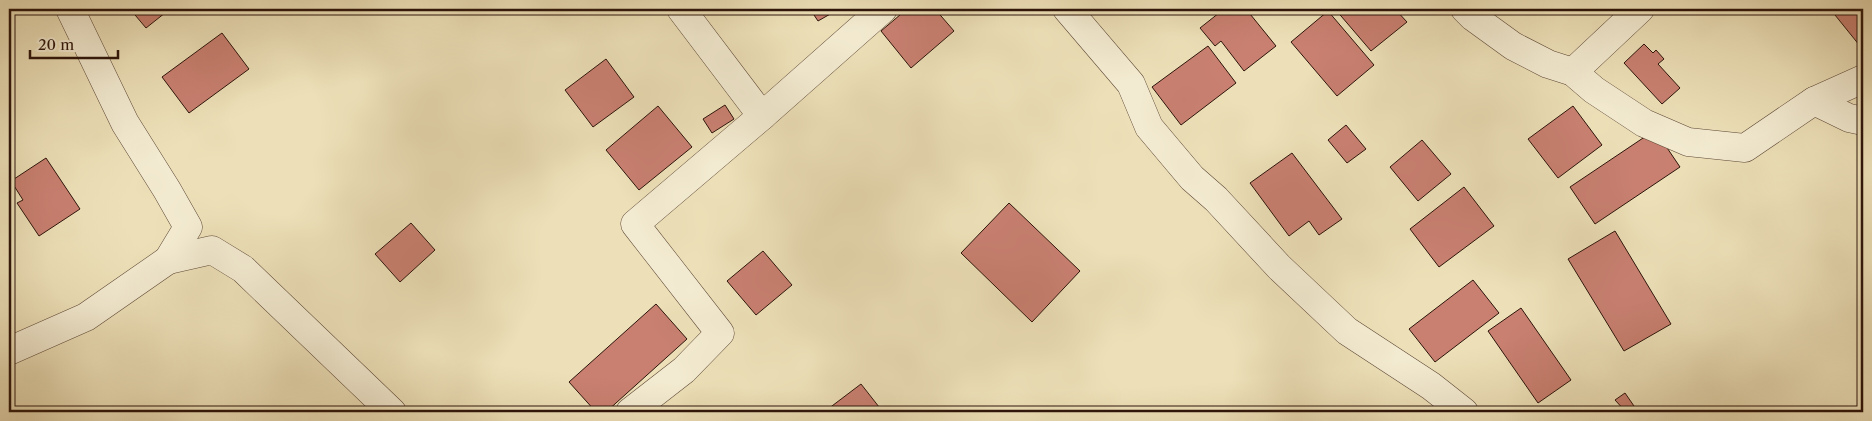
<svg xmlns="http://www.w3.org/2000/svg" width="1872" height="421" font-family="'Libre Caslon Text',serif">
<style>
.building{fill:#c98071;stroke:#2d140a}
.lines{fill:none;stroke-linecap:round;stroke-linejoin:round}
.street-casing{stroke:#5d4736;stroke-width:29}
.street{stroke:#f3ebd1;stroke-width:28}
</style>
<rect width="100%" height="100%" fill="#ede0b8"/>
<filter id="stains"><feTurbulence type="fractalNoise" baseFrequency=".004" numOctaves="4"/><feColorMatrix values="0 0 0 0 .2 0 0 0 0 .09 0 0 0 0 .02 0 0 0 .5 -.17"/></filter>
<radialGradient id="worn" r=".72"><stop offset=".6" stop-color="#630" stop-opacity="0"/><stop offset="1" stop-color="#630" stop-opacity=".3"/></radialGradient>
<g class="building">
<polygon points="130,9 170,9 146,28"/>
<polygon points="810,9 839,9 818,21"/>
<polygon points="907,9 935,9 954,31 911,68 881,31"/>
<polygon points="1224,9 1246,9 1276,46 1244,71 1221,41 1215,46 1200,28"/>
<polygon points="1335,9 1395,9 1407,22 1371,51"/>
<polygon points="1843,9 1863,9 1863,43 1860,46 1835,15"/>
<polygon points="1328,11 1374,65 1337,96 1291,42"/>
<polygon points="222,33 249,69 189,113 162,77"/>
<polygon points="1644,44 1653,53 1656,50 1664,59 1658,64 1680,88 1662,104 1624,63"/>
<polygon points="1208,46 1236,83 1181,125 1152,87"/>
<polygon points="606,59 634,97 593,127 565,90"/>
<polygon points="725,105 734,119 712,133 703,119"/>
<polygon points="658,106 692,147 639,190 606,150"/>
<polygon points="1573,106 1602,145 1558,178 1528,139"/>
<polygon points="1346,125 1366,149 1347,163 1328,140"/>
<polygon points="1655,130 1680,167 1595,224 1570,187"/>
<polygon points="1422,140 1451,174 1418,201 1390,167"/>
<polygon points="1292,153 1342,219 1319,235 1309,221 1289,236 1250,183"/>
<polygon points="46,158 80,209 39,236 17,203 23,200 11,181"/>
<polygon points="1464,187 1494,226 1439,267 1410,229"/>
<polygon points="1009,203 1080,271 1032,322 961,253"/>
<polygon points="411,223 435,250 400,282 375,254"/>
<polygon points="1615,231 1671,324 1624,351 1568,259"/>
<polygon points="763,251 792,285 756,315 727,281"/>
<polygon points="1473,280 1499,313 1435,362 1409,329"/>
<polygon points="656,304 687,339 606,412 596,412 569,382"/>
<polygon points="1521,308 1571,380 1538,403 1488,331"/>
<polygon points="861,384 883,412 824,412"/>
<polygon points="1625,393 1634,406 1626,412 1615,400"/>
</g>
<g class="lines">
<defs>
<g id="street">
<polyline points="681,9 762,116"/>
<polyline points="1067,9 1131,84 1149,127 1192,178 1216,199 1279,267 1347,331 1431,386 1464,412"/>
<polyline points="1465,9 1473,17 1513,46 1548,64 1573,72 1594,90 1644,123 1688,142 1745,148 1814,101 1849,118 1863,121"/>
<polyline points="1573,72 1640,9"/>
<polyline points="1814,101 1863,79"/>
<polyline points="168,260 212,250 243,269 392,412"/>
<polyline points="9,351 86,317 168,260 188,227 167,190 125,123 70,9"/>
<polyline points="630,412 684,370 720,333 635,224 762,116 883,9"/>
</g>
</defs>
<use href="#street" class="street-casing"/>
<use href="#street" class="street"/>
</g>
<rect width="1872" height="421" fill="none" stroke="#ede0b8" stroke-width="30"/>
<rect x="10" y="10" width="1852" height="401" fill="none" stroke="#2d140a" stroke-width="2.5"/>
<rect x="15" y="15" width="1842" height="391" fill="none" stroke="#2d140a"/>
<path d="M30 50v8h88v-8" fill="none" stroke="#2d140a" stroke-width="2.5"/>
<text x="38" y="50" font-size="15" fill="#2d140a" stroke="#f3ebd1" stroke-width="4" paint-order="stroke">20 m</text>
<rect width="100%" height="100%" filter="url(#stains)"/>
<rect width="100%" height="100%" fill="url(#worn)"/>
</svg>
